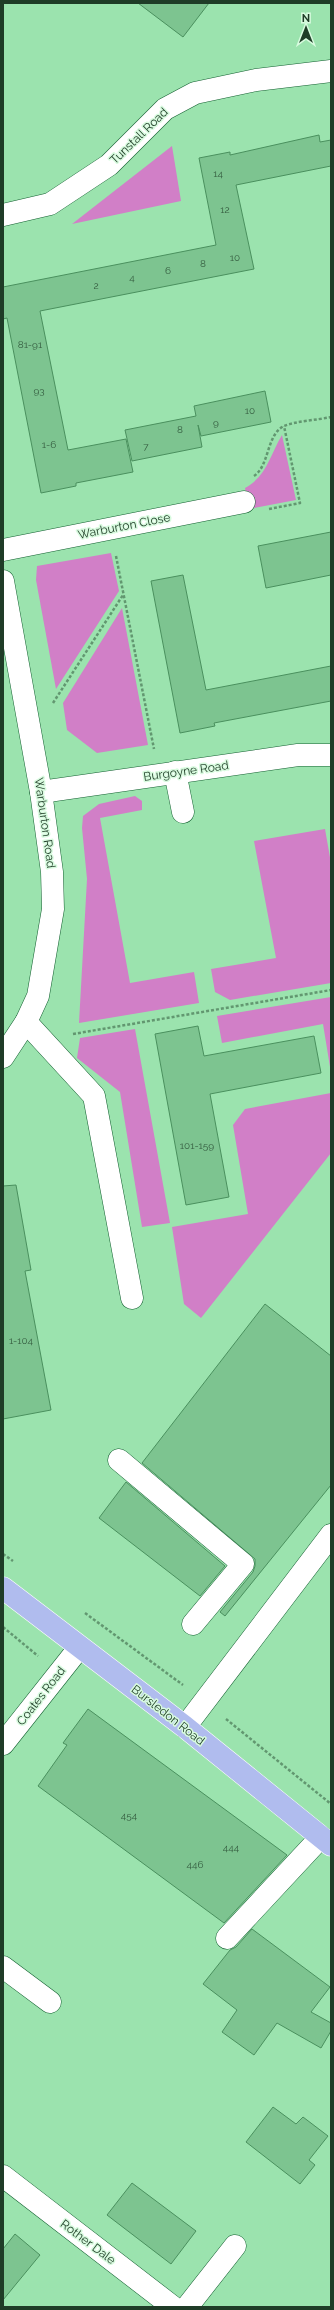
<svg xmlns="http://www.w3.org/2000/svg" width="334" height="2310" font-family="Raleway,sans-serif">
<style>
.green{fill:#d17fc7}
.building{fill:#7dc490;stroke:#4a905e}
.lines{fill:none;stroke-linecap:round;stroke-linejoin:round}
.minor-casing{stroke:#146031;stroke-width:23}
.major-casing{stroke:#fff;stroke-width:23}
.path{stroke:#629770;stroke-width:2.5;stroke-dasharray:3 2;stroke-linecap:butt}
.minor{stroke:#fff;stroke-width:22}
.major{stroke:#b0bcee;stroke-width:22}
.labels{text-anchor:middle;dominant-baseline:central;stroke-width:3;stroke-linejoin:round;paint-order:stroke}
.number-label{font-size:10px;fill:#365e41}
.street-label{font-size:12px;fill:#1f3c27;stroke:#d8fbdf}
</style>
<rect width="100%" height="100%" fill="#9be3ae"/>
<g class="green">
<polygon points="172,146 181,201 72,224"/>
<path d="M282,435L296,500L249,509L245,488C267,476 270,455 282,435Z"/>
<polygon points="111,553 119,591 56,689 36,580 37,566"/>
<polygon points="122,608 148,745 97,753 67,730 63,703"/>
<polygon points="135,796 142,801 142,810 100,818 130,983 194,972 199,1003 79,1023 87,879 82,828 83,816 99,804"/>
<polygon points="325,829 331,863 331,983 230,1000 215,992 211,969 276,958 254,841"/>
<polygon points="331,997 331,1073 323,1024 222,1043 217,1016"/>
<polygon points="135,1029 170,1223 142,1227 120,1092 77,1058 80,1038"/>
<polygon points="331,1093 331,1153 201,1318 184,1304 172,1227 248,1214 233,1125 245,1109"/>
</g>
<g class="building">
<polygon points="138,3 209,3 183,37"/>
<polygon points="319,135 320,142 331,140 331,166 236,185 254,269 40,311 68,450 126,439 133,472 76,483 76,486 41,493 7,318 3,319 3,287 216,245 199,158 230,152 230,155"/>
<polygon points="265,391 271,422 201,436 198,425 202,447 132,461 125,430 196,416 194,406"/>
<polygon points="331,532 331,575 266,588 258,546"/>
<polygon points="183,575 206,690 331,666 331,701 214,723 215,726 180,733 151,581"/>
<polygon points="198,1026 204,1056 314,1036 321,1073 210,1094 229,1197 186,1205 155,1034"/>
<polygon points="16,1185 31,1270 25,1271 51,1410 3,1419 3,1186"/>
<polygon points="265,1304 331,1356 331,1485 225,1616 220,1612 253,1572 255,1566 255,1559 142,1463"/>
<polygon points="126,1482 225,1566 200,1596 99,1518"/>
<polygon points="88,1709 287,1855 224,1923 38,1786 67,1745 63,1743"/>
<polygon points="252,1929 330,1987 311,2012 331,2023 331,2031 321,2048 277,2023 254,2055 222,2032 237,2010 203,1984 230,1950 236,1947"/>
<polygon points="273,2107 296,2124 303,2117 328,2136 309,2160 315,2165 300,2184 246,2142"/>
<polygon points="132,2183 196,2231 171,2264 107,2215"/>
<polygon points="15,2234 40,2255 3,2300 3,2249"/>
</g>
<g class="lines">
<defs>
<g id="minor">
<polyline points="3,215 50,204 109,165 165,109 195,93 256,80 331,71"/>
<polyline points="3,550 244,502"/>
<polyline points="3,581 41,792 52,872 53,909 38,996 26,1022 3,1057"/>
<polyline points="175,772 183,812"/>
<polyline points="41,792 298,755 331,755"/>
<polyline points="26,1022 94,1096 132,1298"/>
<polyline points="119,1460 243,1564 193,1624"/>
<polyline points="185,1727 331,1535"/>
<polyline points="3,1744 79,1648"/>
<polyline points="227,1938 321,1837"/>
<polyline points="3,1967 50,2002"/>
<polyline points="3,2176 173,2307"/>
<polyline points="187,2307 235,2246"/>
</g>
<polyline id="major" points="3,1588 185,1727 331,1845"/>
</defs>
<use href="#minor" class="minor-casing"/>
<use href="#major" class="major-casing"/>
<g class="path">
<path d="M254,476C270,465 266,435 284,426C296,421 318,420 331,417"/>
<polyline points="269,509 300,503 284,426"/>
<polyline points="116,556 154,749"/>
<polyline points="53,703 123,595"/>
<polyline points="73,1034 331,990"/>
<polyline points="3,1554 13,1561"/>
<polyline points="85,1613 183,1685"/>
<polyline points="3,1627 38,1656"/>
<polyline points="226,1719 331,1804"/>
</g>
<use href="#minor" class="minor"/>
<use href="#major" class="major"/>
</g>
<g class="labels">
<g class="number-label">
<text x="218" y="173">14</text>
<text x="225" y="209">12</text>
<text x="235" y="257">10</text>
<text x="203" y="263">8</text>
<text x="168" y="270">6</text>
<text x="132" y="277">4</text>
<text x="96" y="285">2</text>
<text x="30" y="344">81-91</text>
<text x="39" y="390">93</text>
<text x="250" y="410">10</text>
<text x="216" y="422">9</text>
<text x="180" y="429">8</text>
<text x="49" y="444">1-6</text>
<text x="146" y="446">7</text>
<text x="197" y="1145">101-159</text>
<text x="21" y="1340">1-104</text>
<text x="129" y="1815">454</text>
<text x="231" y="1847">444</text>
<text x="195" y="1864">446</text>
</g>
<g class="street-label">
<text transform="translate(139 136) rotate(-44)">Tunstall Road</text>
<text transform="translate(124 526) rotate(-11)">Warburton Close</text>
<text transform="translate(186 771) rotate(-8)">Burgoyne Road</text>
<text transform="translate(45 823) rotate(82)">Warburton Road</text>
<text transform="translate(41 1696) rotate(-52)">Coates Road</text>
<text transform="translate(168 1715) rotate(38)">Bursledon Road</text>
<text transform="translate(88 2242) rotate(37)">Rother Dale</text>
</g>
</g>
<rect width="334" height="2310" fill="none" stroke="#1f3c27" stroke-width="8"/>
<g transform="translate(306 28)" stroke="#d8fbdf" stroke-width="3" paint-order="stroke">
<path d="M0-3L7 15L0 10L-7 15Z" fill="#1f3c27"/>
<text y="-6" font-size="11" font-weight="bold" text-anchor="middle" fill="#1f3c27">N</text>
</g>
</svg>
